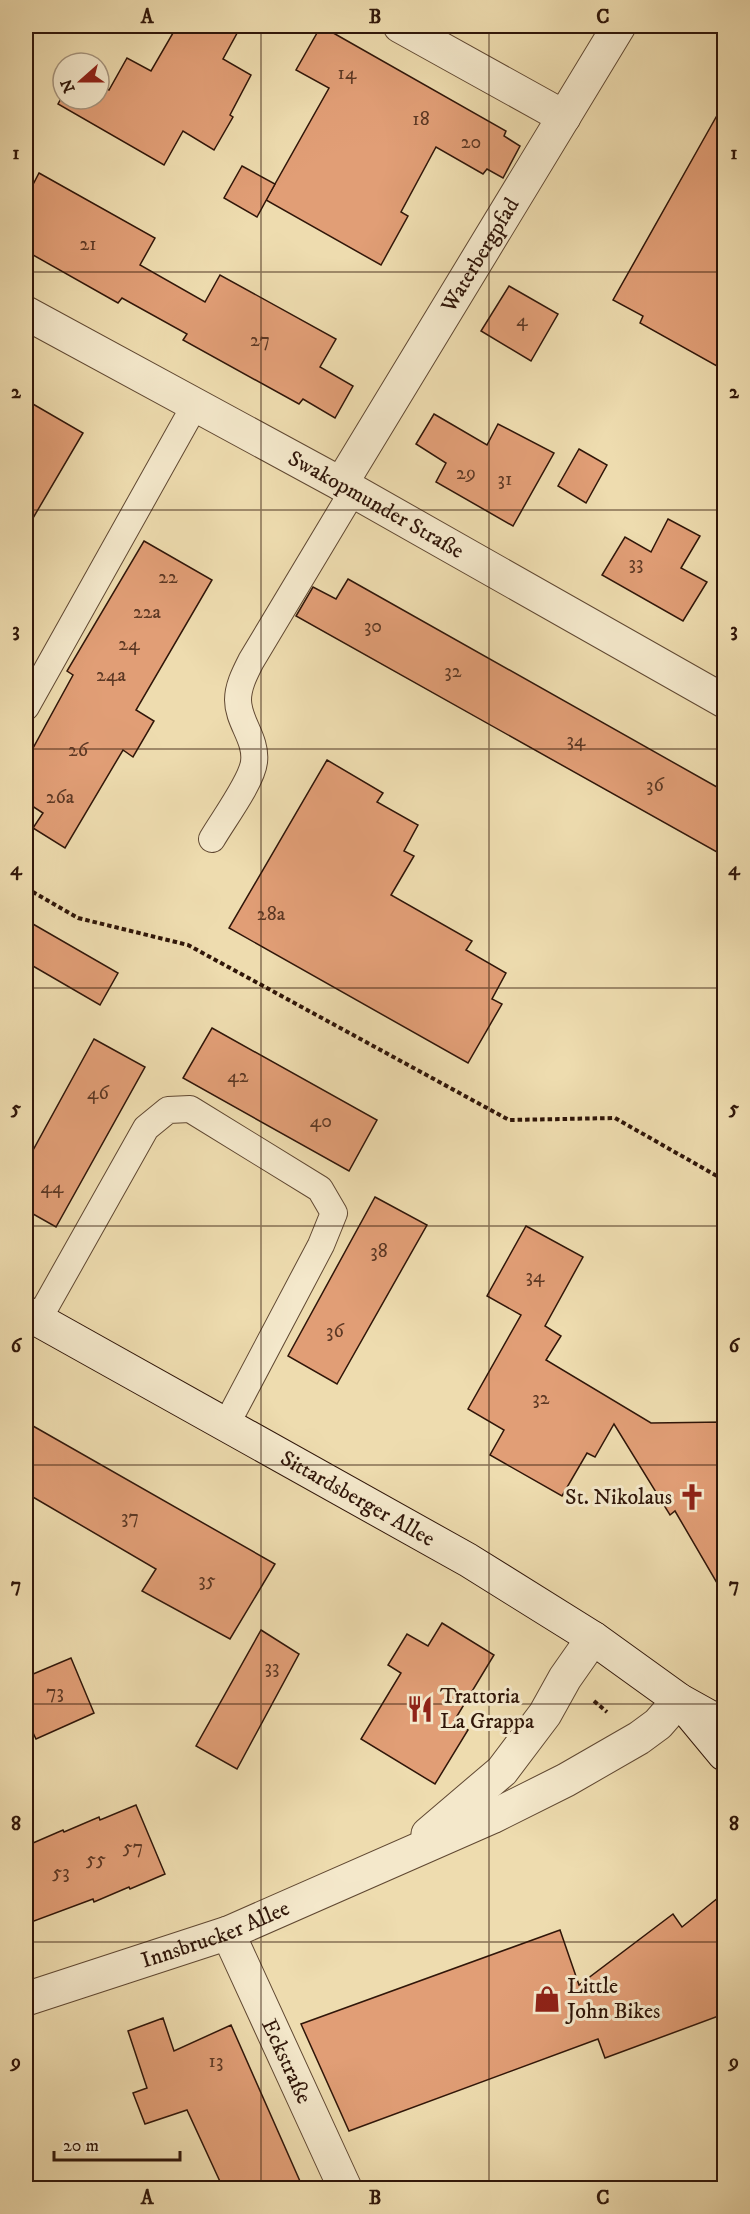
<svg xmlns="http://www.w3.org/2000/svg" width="750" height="2214" font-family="'IM FELL DW Pica',serif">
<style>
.building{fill:#e19e76;stroke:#301609;stroke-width:1.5}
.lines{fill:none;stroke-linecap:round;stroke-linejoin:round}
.service-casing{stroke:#604832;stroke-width:28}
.minor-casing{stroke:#604832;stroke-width:35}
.secondary-casing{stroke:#301609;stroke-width:35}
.path{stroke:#301609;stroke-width:4;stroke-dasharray:4.5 3;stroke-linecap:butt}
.service{stroke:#f4e8cb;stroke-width:26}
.minor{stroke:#f4e8cb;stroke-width:33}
.secondary{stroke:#f4e8cb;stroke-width:33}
.grid{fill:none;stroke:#301609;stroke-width:1.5;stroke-opacity:0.55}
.labels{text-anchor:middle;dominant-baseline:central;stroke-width:6;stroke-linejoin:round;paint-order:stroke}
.number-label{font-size:20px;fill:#5c3824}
.street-label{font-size:22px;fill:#301609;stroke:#f4e8cb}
.poi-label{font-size:22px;fill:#301609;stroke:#f4e8cb;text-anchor:start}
.neatline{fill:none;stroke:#301609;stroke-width:2}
.grid-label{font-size:20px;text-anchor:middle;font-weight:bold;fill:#301609}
</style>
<rect width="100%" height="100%" fill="#eedcaf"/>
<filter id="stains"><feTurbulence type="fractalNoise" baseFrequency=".00333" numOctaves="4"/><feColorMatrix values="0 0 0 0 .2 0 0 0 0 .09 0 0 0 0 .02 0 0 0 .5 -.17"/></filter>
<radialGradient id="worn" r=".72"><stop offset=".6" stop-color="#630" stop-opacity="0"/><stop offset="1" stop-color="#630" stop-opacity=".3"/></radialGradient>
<g class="building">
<polygon points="177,26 241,26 223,59 251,75 230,115 233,117 214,150 183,131 164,165 58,104 63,95 63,99 99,99 99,85 109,90 127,58 151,71"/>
<polygon points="321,26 506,131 504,136 520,146 503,178 487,169 483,174 436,147 401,212 408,216 381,265 266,200 329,88 296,70"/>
<polygon points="724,103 724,370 640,323 643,316 613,300"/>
<polygon points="242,166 275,184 257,217 224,198"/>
<polygon points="39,173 155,238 140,265 205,302 220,275 336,339 320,367 353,386 335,418 303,399 299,404 183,340 187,334 122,298 118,303 26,251 26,198"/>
<polygon points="509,286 558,314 531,361 481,331"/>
<polygon points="26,400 83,433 26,530"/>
<polygon points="434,414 487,445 498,424 554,453 513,526 436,482 446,463 416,444"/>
<polygon points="579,449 607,465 586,503 558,486"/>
<polygon points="668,519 700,536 681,568 707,582 683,621 602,575 625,537 651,552"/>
<polygon points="144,541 212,580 136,710 154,721 133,757 123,750 65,848 33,828 43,813 26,802 26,761 73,675 67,671"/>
<polygon points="348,579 724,791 724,856 296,616 313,587 336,599"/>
<polygon points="327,760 383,793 377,802 418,825 404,851 414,856 391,895 472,941 466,950 506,973 492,999 502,1004 468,1063 229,928"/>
<polygon points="26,920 118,973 100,1005 26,962"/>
<polygon points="212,1028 377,1120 349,1171 183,1078"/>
<polygon points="94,1039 145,1067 56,1227 26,1210 26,1163"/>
<polygon points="375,1197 427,1225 337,1384 288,1356"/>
<polygon points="526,1226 583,1257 545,1326 561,1336 546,1360 651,1423 724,1422 724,1595 675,1511 670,1515 614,1424 595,1457 587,1453 562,1496 490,1455 504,1430 468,1409 521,1315 487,1296"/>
<polygon points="26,1422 275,1564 230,1639 142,1591 156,1569 26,1493"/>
<polygon points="442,1623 494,1655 454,1721 468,1730 435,1784 361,1739 401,1673 388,1665 407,1634 428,1646"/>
<polygon points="261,1630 299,1654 237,1769 196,1746"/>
<polygon points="71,1658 94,1713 36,1739 26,1718 26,1677"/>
<polygon points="136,1805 165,1874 130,1889 129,1887 94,1902 93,1899 26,1924 26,1846 63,1830 64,1832 99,1817 100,1820"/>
<polygon points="724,1893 724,2014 605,2058 598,2039 349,2131 301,2024 560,1930 579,1985 673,1914 682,1927"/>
<polygon points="163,2018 174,2051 231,2025 303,2188 223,2188 187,2110 145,2124 133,2093 147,2088 128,2031"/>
</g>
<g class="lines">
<defs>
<g id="service">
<polyline points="26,707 195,405"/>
<path d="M212,839C223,820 252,781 254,762C257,739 238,722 238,700C238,686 245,673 251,661L353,491"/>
<polyline points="38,1320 146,1128 168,1110 190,1109 320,1189 334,1213 321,1245 226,1425"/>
</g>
<g id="minor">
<polyline points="400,26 564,117"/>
<path id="s1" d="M26,313L341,484L724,701"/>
<path id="s2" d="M341,484L619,26"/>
<polyline points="428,1834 502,1771 545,1714 565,1678 593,1638"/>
<path id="s3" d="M228,1933L345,2188"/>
<path id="s4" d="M26,1999L228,1933L492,1817L566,1780L639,1738L658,1724L679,1700"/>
</g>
<g id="secondary">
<path id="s5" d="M26,1313L468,1560L593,1638L679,1700L724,1725"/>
<polyline points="690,1713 724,1754"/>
</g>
</defs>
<use href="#service" class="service-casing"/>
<use href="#minor" class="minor-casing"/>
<use href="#secondary" class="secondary-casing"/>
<g class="path">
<polyline points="26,888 78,918 188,945 509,1120 615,1118 724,1180"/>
<polyline points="594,1701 607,1712"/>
</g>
<use href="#service" class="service"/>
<use href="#minor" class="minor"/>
<use href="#secondary" class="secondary"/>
</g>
<path class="grid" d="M261,26V2188M489,26V2188M26,272H724M26,510H724M26,749H724M26,988H724M26,1226H724M26,1465H724M26,1704H724M26,1942H724"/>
<defs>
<symbol id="church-bare" viewBox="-9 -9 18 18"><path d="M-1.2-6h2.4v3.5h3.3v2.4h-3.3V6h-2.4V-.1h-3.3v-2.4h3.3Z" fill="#8f2418" stroke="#f4e8cb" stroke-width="2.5" paint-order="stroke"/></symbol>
<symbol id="restaurant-bare" viewBox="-9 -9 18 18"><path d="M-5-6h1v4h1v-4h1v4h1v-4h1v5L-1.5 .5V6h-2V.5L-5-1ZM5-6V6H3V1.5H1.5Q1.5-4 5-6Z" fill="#8f2418" stroke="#f4e8cb" stroke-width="2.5" paint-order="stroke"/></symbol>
<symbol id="shop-bare" viewBox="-9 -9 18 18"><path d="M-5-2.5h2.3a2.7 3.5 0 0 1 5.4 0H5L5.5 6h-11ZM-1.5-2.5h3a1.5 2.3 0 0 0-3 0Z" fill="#8f2418" stroke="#f4e8cb" stroke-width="2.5" paint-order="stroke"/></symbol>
</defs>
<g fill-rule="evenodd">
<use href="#church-bare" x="673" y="1478" width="38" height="38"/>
<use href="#restaurant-bare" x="401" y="1690" width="38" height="38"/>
<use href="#shop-bare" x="528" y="1980" width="38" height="38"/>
</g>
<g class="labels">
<g class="number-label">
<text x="347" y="73">14</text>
<text x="421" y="119">18</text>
<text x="471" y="142">20</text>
<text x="88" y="244">21</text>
<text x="522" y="320">4</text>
<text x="260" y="340">27</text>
<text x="466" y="473">29</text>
<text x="505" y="479">31</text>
<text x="636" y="563">33</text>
<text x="168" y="577">22</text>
<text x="147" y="612">22a</text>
<text x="373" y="626">30</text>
<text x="129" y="644">24</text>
<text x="453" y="671">32</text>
<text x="111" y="675">24a</text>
<text x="576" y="740">34</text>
<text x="78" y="750">26</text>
<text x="655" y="785">36</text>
<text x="60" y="797">26a</text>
<text x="271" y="914">28a</text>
<text x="238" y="1076">42</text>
<text x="98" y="1093">46</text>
<text x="321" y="1121">40</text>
<text x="52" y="1187">44</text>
<text x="379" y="1251">38</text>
<text x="535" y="1276">34</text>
<text x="335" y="1331">36</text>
<text x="541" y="1398">32</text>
<text x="130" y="1517">37</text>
<text x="207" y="1580">35</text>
<text x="272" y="1667">33</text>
<text x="55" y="1692">73</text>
<text x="133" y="1847">57</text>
<text x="96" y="1859">55</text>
<text x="61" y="1872">53</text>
<text x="216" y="2061">13</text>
</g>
<g class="street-label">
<text stroke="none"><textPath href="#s2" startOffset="268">Waterbergpfad</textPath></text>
<text stroke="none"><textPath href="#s1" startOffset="399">Swakopmunder Straße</textPath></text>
<text stroke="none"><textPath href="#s5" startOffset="380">Sittardsberger Allee</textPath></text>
<text stroke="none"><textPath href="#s4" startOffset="200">Innsbrucker Allee</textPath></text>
<text stroke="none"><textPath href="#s3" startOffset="141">Eckstraße</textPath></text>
</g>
<g class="poi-label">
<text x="672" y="1497" text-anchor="end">St. Nikolaus</text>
<text x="440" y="1696">Trattoria<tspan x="440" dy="25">La Grappa</tspan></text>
<text x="567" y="1986">Little<tspan x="567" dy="25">John Bikes</tspan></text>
</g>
</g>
<rect width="750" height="2214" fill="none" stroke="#eedcaf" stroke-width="66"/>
<g transform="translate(81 81) rotate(249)"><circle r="28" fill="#f4e8cb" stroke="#a6947d" stroke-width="1.5"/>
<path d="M0-4.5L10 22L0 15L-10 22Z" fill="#8f2418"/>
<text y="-9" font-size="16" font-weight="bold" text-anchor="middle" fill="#301609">N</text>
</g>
<path d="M54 2151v9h126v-9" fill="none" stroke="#301609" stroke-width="3"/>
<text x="63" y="2151" font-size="18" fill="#301609" stroke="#f4e8cb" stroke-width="4.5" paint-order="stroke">20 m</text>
<rect x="33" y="33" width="684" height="2148" class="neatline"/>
<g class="grid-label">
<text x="147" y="23">A</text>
<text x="375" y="23">B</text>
<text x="603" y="23">C</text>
<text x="16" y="159">1</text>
<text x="734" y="159">1</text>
<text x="16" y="398">2</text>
<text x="734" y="398">2</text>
<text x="16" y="636">3</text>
<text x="734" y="636">3</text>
<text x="16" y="875">4</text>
<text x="734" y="875">4</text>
<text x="16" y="1114">5</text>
<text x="734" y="1114">5</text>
<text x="16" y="1352">6</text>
<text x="734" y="1352">6</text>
<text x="16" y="1591">7</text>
<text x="734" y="1591">7</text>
<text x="16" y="1830">8</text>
<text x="734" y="1830">8</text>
<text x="16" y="2068">9</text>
<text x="734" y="2068">9</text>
<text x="147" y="2204">A</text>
<text x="375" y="2204">B</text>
<text x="603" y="2204">C</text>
</g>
<rect width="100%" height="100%" filter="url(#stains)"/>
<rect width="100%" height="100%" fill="url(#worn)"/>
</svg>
